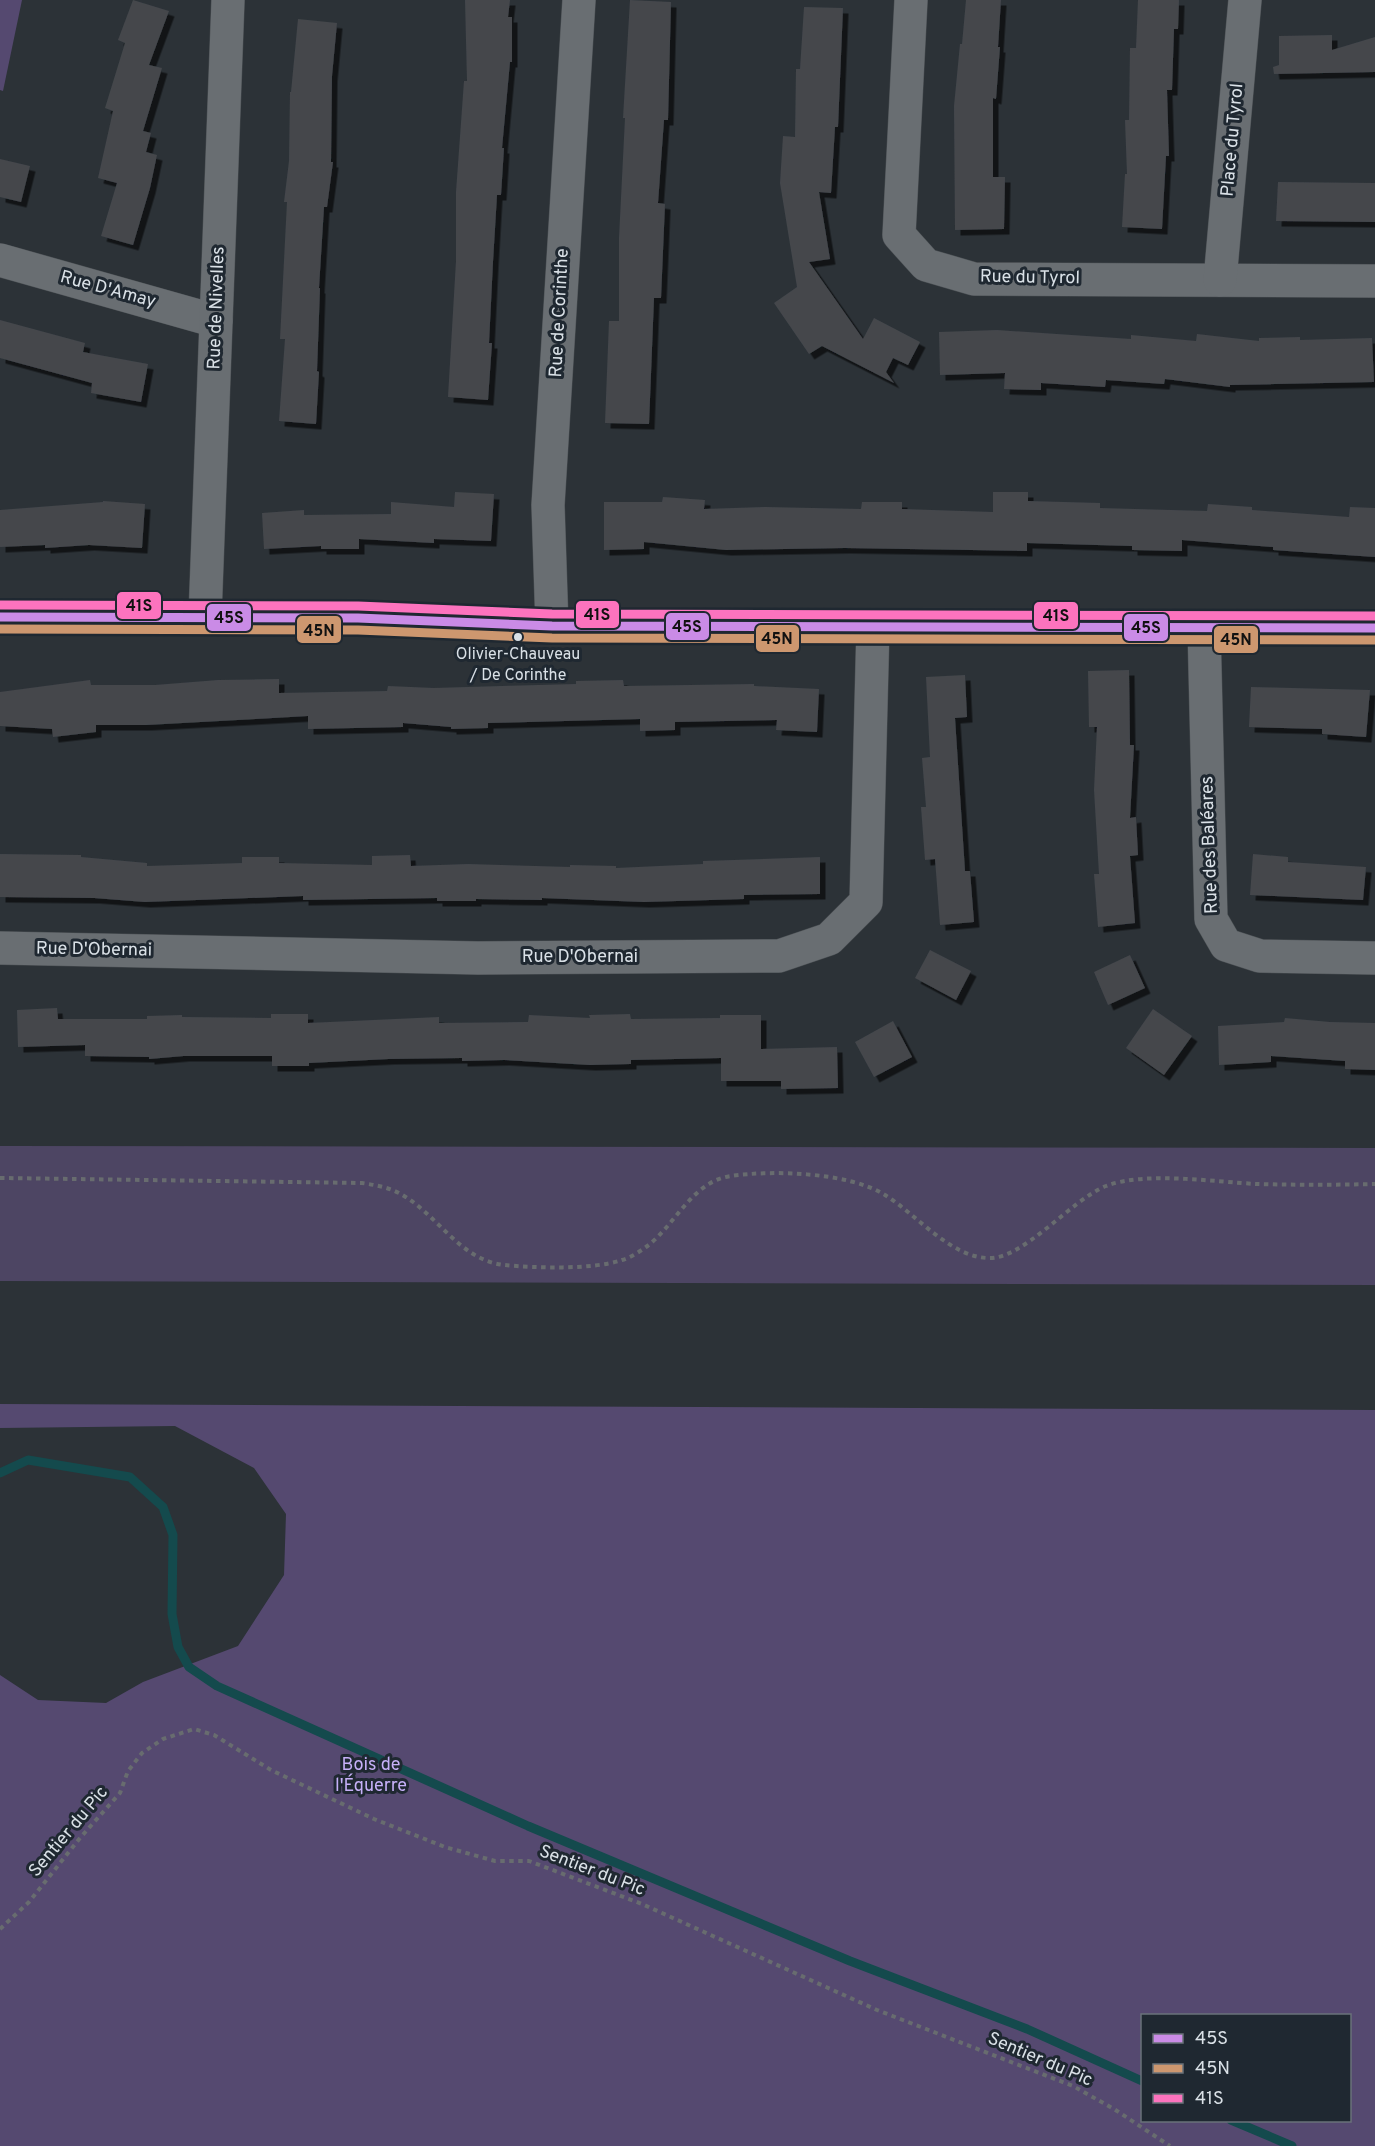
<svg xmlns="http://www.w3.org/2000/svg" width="1375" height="2146" font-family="Overpass,sans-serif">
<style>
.green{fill:#4d4563}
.forest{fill:#554970;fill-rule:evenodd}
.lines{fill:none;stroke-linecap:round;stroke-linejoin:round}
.stream{stroke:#144a4d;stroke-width:9}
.building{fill:#44474c;filter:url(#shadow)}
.minor-casing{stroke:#494e52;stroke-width:34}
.path{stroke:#686c6f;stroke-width:4;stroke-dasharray:4.5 4.5;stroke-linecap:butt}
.minor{stroke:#696e72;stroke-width:33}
.bus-1-casing{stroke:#1f2831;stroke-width:14}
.bus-2-casing{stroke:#1f2831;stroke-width:14}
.bus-3-casing{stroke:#1f2831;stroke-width:14}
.bus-1{stroke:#ca8be6;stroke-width:9}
.bus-2{stroke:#cd976f;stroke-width:9}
.bus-3{stroke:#fc73be;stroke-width:9}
.bus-dot{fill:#dae1e7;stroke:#1f2831;stroke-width:2}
.labels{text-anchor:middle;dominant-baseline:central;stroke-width:6;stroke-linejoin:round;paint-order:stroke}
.bus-label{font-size:16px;fill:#dae1e7;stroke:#1f2831}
.street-label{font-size:18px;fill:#dae1e7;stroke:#1f2831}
.park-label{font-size:18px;fill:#c6b0f8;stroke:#1f2831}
.line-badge{stroke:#1f2831;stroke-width:2}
.pale-badge-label{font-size:16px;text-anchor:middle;font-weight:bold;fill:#111}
</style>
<defs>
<filter id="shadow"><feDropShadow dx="5.5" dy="5.5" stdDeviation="0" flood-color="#0009"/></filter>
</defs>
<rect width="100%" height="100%" fill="#2c3237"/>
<polygon class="green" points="0,1146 1375,1148 1375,1285 0,1281"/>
<g class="forest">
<polygon points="0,0 22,0 3,91 0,90"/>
<path d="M0,1404L1375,1410V2146H0V1675L38,1700L106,1703L143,1682L238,1646L284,1575L286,1514L254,1468L175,1426L0,1428ZM1142,2016H1350V2120H1142Z"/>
</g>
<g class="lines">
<g class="stream">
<polyline points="0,1473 28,1460 130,1477 163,1507 173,1535 172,1614 178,1647 189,1667 217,1686 528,1826 850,1961 1027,2029 1142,2081"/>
<polyline points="1231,2120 1292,2146"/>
</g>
</g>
<g class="building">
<polygon points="133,0 169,11 149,65 162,68 143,131 151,133 146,152 157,155 150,188 133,245 101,236 117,183 98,178 113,111 105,108 125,43 118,40"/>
<polygon points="465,0 510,0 508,17 512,17 512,62 510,62 502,148 504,148 501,195 497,195 493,262 489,343 492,343 488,400 448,397 456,261 456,192 464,81 467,81"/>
<polygon points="630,0 671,2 668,120 664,120 658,203 665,204 661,298 654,298 649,424 605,423 609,321 619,321 619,238 625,118 623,118"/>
<polygon points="966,0 1001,0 998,47 1000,47 996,99 993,98 993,177 1005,177 1004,229 955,230 954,106 960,44 962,44"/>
<polygon points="1138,0 1179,0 1178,29 1174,29 1172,90 1167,90 1169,156 1166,156 1162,229 1122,227 1125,174 1127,174 1125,120 1129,120 1130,48 1136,48"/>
<polygon points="804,7 843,8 838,127 835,127 831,193 819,192 830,259 809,262 863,339 874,318 920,342 908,365 893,358 886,372 894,383 822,346 809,354 774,303 797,287 780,183 783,136 795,137 796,69 800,69"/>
<polygon points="298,19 337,23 332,76 331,162 333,162 327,207 324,207 319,288 320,288 317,371 319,372 316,424 279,421 285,339 280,339 287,202 284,202 289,161 290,92 291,92"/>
<polygon points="1332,35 1332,50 1375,37 1375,72 1274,74 1273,67 1279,65 1279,36"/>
<polygon points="0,159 30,166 21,202 0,197"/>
<polygon points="1278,182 1375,183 1375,222 1276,221"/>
<polygon points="0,320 85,343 83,352 148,364 141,402 91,393 92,383 0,358"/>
<polygon points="997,330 1131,339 1131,335 1196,341 1197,334 1259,341 1259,338 1300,337 1300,340 1372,338 1374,382 1230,385 1230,387 1165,379 1164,384 1106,380 1105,387 1041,383 1041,390 1004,389 1005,373 940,375 939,332"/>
<polygon points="455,492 494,494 491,541 434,539 434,543 359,539 359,549 321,549 321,546 264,549 262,513 304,510 304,515 391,514 391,502 454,507"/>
<polygon points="993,492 1028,492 1028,501 1100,503 1100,508 1207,511 1208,504 1252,507 1252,510 1349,517 1350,507 1375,508 1375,557 1273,550 1273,547 1182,540 1182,551 1132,550 1132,546 1027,543 1027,551 845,548 726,550 644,542 644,549 604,550 604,502 662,502 663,497 705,500 704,509 765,507 861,509 862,502 902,502 902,509 993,512"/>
<polygon points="103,501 145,504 142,548 89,545 45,548 45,545 0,547 0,510 103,502"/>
<polygon points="1129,670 1130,745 1134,745 1130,818 1136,817 1138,855 1130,856 1135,923 1098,927 1094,874 1099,874 1094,790 1097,727 1089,727 1088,671"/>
<polygon points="965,675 967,717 955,718 965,871 970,871 974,922 940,925 935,859 925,860 921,807 926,807 922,758 930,757 926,677"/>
<polygon points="279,679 279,693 387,691 388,686 434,688 576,684 576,681 623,680 624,686 754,684 754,686 819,689 817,732 776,730 777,720 675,722 675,730 640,731 640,719 488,723 488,728 451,729 451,727 403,723 403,727 308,729 308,716 146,725 96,725 96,732 53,737 52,729 0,726 0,692 90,680 91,685 155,685 218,680"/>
<polygon points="1251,687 1370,690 1366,737 1322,734 1322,729 1249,727"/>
<polygon points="0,854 81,855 81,857 147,863 147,866 242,863 242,857 279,857 279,863 372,865 372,856 410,855 411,866 468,864 570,867 570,865 616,866 616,868 703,864 703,861 820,857 820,894 744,895 744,899 644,902 542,898 542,900 476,899 476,901 437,901 437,898 303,900 303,896 145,902 94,898 0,897"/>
<polygon points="1253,854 1288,857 1288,862 1366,867 1363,900 1250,895"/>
<polygon points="930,950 971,971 956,1000 915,978"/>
<polygon points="1130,955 1145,988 1108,1005 1094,972"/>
<polygon points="57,1008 58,1019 147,1019 147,1016 182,1015 182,1017 271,1018 271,1014 308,1014 308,1023 439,1017 439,1023 528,1022 529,1015 590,1018 589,1015 630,1014 631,1019 720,1018 720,1015 761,1015 761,1049 837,1047 838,1088 781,1089 781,1081 721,1081 721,1058 631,1060 631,1064 590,1065 504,1060 462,1061 462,1058 389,1059 309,1063 309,1066 272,1066 272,1056 184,1056 149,1059 149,1057 85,1056 85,1045 18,1047 17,1010"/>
<polygon points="1153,1009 1192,1036 1164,1075 1126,1048"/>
<polygon points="1285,1018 1330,1022 1375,1023 1375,1070 1345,1069 1345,1061 1271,1056 1271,1062 1219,1065 1218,1026 1284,1022"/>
<polygon points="893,1021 912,1057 874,1077 855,1042"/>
</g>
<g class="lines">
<defs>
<g id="minor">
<polyline points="911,0 899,235 926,265 974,279 1375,281"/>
<polyline points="0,260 216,321"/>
<polyline points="1220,280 1245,0"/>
<polyline points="0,617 358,618 552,626 1375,628"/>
<polyline points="205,617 228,0"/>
<polyline points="552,626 548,505 579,0"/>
<polyline points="1204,627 1211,919 1226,945 1260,956 1375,958"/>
<polyline points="0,948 478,958 779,956 829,939 866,902 873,626"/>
</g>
</defs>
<use href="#minor" class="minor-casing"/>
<g class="path">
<path d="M0,1178L362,1183C375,1185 387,1187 399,1193C437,1213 459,1260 504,1265C535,1268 592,1270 622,1260C630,1258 639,1252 646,1247C675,1226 692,1181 731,1176C772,1170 849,1172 885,1195C916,1214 950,1257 988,1258C1023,1260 1071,1200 1106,1186C1145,1171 1215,1182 1257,1184C1296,1185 1336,1185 1375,1184"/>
<polyline points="0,1929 29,1902 80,1838 120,1793 128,1771 142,1753 163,1739 194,1729 214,1735 271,1770 374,1819 445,1847 495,1861 529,1861 642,1904 877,2010 1073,2086 1114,2109 1170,2146"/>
</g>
<use href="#minor" class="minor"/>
<defs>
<polyline id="bus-1" points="0,617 358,618 552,626 1375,628"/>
<polyline id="bus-2" points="0,629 358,630 552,638 1375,640"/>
<polyline id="bus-3" points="0,605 358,606 552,614 1375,616"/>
</defs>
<use href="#bus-1" class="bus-1-casing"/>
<use href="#bus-2" class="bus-2-casing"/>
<use href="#bus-3" class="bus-3-casing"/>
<use href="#bus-1" class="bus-1"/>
<use href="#bus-2" class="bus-2"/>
<use href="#bus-3" class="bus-3"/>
</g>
<circle class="bus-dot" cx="518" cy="637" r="5"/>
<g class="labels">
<g class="bus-label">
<text x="518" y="655">Olivier-Chauveau<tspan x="518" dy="21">/ De Corinthe</tspan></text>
</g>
<g class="street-label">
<text transform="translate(1233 140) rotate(-85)">Place du Tyrol</text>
<text transform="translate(1030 278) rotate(1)">Rue du Tyrol</text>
<text transform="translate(108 290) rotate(15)">Rue D'Amay</text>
<text transform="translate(217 308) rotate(-88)">Rue de Nivelles</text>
<text transform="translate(560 313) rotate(-87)">Rue de Corinthe</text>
<text transform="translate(1210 845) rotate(-92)">Rue des Baléares</text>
<text transform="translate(94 950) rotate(1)">Rue D'Obernai</text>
<text x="580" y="957">Rue D'Obernai</text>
<text transform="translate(69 1832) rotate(-50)">Sentier du Pic</text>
<text transform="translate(592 1871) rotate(21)">Sentier du Pic</text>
<text transform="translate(1040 2060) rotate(23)">Sentier du Pic</text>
</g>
<g class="park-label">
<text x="371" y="1765">Bois de<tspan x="371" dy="21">l'Équerre</tspan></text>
</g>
</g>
<g class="line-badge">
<rect x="116" y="591" width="46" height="29" rx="6" fill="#fc73be"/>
<rect x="575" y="600" width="45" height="29" rx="6" fill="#fc73be"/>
<rect x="1033" y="601" width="46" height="29" rx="6" fill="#fc73be"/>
<rect x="206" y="603" width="46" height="29" rx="6" fill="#ca8be6"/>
<rect x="665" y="612" width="45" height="29" rx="6" fill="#ca8be6"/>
<rect x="1123" y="613" width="46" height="29" rx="6" fill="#ca8be6"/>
<rect x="296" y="615" width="46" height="29" rx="6" fill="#cd976f"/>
<rect x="755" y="624" width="45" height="29" rx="6" fill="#cd976f"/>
<rect x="1213" y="625" width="46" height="29" rx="6" fill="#cd976f"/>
</g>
<g class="pale-badge-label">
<text x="139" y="611">41S</text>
<text x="597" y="620">41S</text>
<text x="1056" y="621">41S</text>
<text x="229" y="623">45S</text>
<text x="687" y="632">45S</text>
<text x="1146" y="633">45S</text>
<text x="319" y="636">45N</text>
<text x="777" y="644">45N</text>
<text x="1236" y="645">45N</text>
</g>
<rect x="1141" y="2014" width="210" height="108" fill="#1f2831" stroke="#6a727a" stroke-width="1.5"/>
<rect x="1153" y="2034" width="30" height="9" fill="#ca8be6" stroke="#6a727a" stroke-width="1.5"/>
<text x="1195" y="2044" font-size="18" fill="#dae1e7">45S</text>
<rect x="1153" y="2064" width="30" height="9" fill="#cd976f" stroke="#6a727a" stroke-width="1.5"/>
<text x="1195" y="2074" font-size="18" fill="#dae1e7">45N</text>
<rect x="1153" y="2094" width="30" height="9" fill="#fc73be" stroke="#6a727a" stroke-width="1.5"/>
<text x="1195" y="2104" font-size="18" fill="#dae1e7">41S</text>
</svg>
